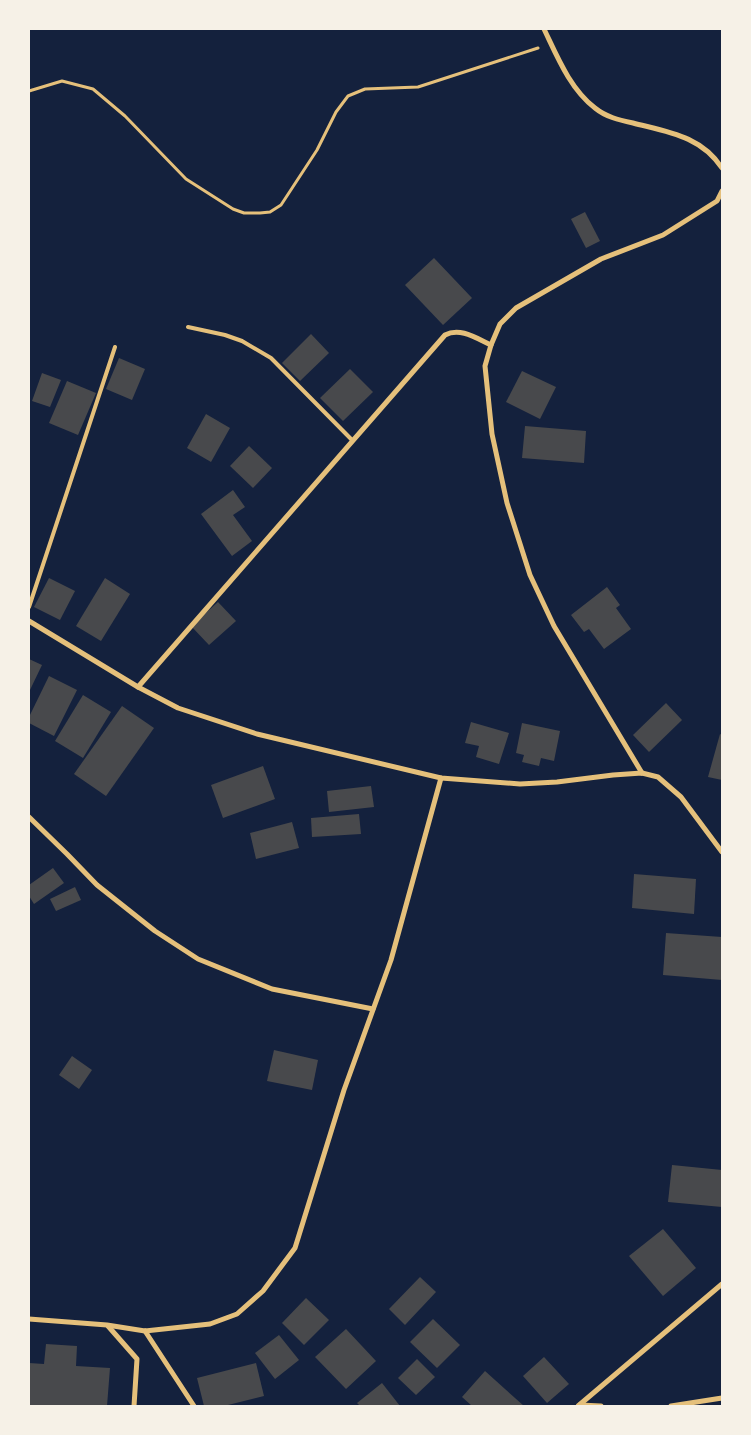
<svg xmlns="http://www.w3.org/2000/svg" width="751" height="1435" font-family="'Sofia Sans Condensed',sans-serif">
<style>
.building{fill:#48494c}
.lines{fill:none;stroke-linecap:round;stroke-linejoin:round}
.path{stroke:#e5c07b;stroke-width:3}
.service{stroke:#e5c07b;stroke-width:4}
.minor{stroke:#e5c07b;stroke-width:5}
</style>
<rect width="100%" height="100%" fill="#14213d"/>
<g class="building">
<polygon points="585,212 600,241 586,248 571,219"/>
<polygon points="434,258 472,298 443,325 405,285"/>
<polygon points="311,334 329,353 300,381 282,363"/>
<polygon points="119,358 145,369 132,400 106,389"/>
<polygon points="350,369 373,392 343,421 320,398"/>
<polygon points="522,371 556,387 540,419 506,402"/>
<polygon points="42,373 61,380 50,407 32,401"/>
<polygon points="67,381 96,393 78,435 49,423"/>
<polygon points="206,414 230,428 211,462 187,448"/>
<polygon points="525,426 586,431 584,463 522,458"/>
<polygon points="249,446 272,468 253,488 230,466"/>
<polygon points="233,490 245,507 233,515 252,541 232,556 201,514"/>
<polygon points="49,578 75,591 60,620 34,607"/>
<polygon points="105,578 130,594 101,641 76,626"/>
<polygon points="607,587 620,605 616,608 631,629 604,649 589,629 584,632 571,615"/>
<polygon points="218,602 236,621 209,645 191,626"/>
<polygon points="29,659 42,665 29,692"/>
<polygon points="49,676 77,690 54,736 29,723 29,717"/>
<polygon points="83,695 111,712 83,758 55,741"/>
<polygon points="666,703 682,720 649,752 633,735"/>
<polygon points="122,706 154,728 106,796 74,774"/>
<polygon points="471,722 509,733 499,764 476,757 479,746 465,743"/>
<polygon points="522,723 560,731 554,761 541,758 539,766 522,762 524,755 516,753"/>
<polygon points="720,734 722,735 722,780 708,777"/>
<polygon points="263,766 275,799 223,818 211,785"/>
<polygon points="371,786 374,807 329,812 327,791"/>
<polygon points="359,814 361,834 312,837 311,818"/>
<polygon points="292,822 299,848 256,859 250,833"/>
<polygon points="53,868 64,883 34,904 29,896 29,885"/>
<polygon points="634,874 696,879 694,914 632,908"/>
<polygon points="75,887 81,900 56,911 50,899"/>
<polygon points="666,933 722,937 722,980 663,975"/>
<polygon points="274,1050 318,1060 312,1090 267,1081"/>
<polygon points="72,1056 92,1070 79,1089 59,1075"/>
<polygon points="672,1165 722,1170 722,1207 668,1202"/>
<polygon points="663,1229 696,1268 663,1296 629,1256"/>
<polygon points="420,1277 436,1292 405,1325 389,1309"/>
<polygon points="306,1298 329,1320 304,1345 282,1323"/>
<polygon points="433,1319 460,1345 437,1368 410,1342"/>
<polygon points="346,1329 376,1361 346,1389 315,1357"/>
<polygon points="279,1335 299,1360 275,1379 255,1353"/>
<polygon points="46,1344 77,1346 76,1366 110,1368 107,1406 29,1406 29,1363 44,1364"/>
<polygon points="544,1357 569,1384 547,1403 523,1376"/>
<polygon points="417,1359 435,1377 416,1395 398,1378"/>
<polygon points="256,1363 264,1396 224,1406 204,1406 197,1378"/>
<polygon points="485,1371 524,1406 472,1406 462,1397"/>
<polygon points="382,1383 400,1406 360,1406 357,1403"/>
</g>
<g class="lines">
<polyline class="path" points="29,91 62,81 93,89 125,116 186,179 233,209 244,213 260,213 270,212 281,205 317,150 336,112 348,96 365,89 418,87 538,48"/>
<g class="service">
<polyline points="188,327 225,335 242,341 271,358 352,440"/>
<polyline points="29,607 115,347"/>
</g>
<g class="minor">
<path d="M544,29C557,56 570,89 595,108C606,117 619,120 633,123C668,132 701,136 722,168"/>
<polyline points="29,621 138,687 178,708 257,734 441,778 520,784 557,782 613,775 642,773 658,777 681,797 722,852"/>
<path d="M138,687L445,335C460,327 476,338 491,345"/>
<polyline points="642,773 554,626 530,575 507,503 492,434 485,366 491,345 500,324 516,308 601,259 663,235 717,201 722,191"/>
<polyline points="29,817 67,854 97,885 155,931 198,959 272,989 373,1009"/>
<polyline points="29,1319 107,1325 145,1331 210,1324 237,1314 263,1291 295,1248 344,1090 391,960 441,778"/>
<polyline points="108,1326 137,1359 134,1406"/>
<polyline points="145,1331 194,1406"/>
<polyline points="580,1405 601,1406"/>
<polyline points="578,1406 722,1284"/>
<polyline points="671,1406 722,1398"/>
</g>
</g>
<rect width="751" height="1435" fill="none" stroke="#f6f1e7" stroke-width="60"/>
</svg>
